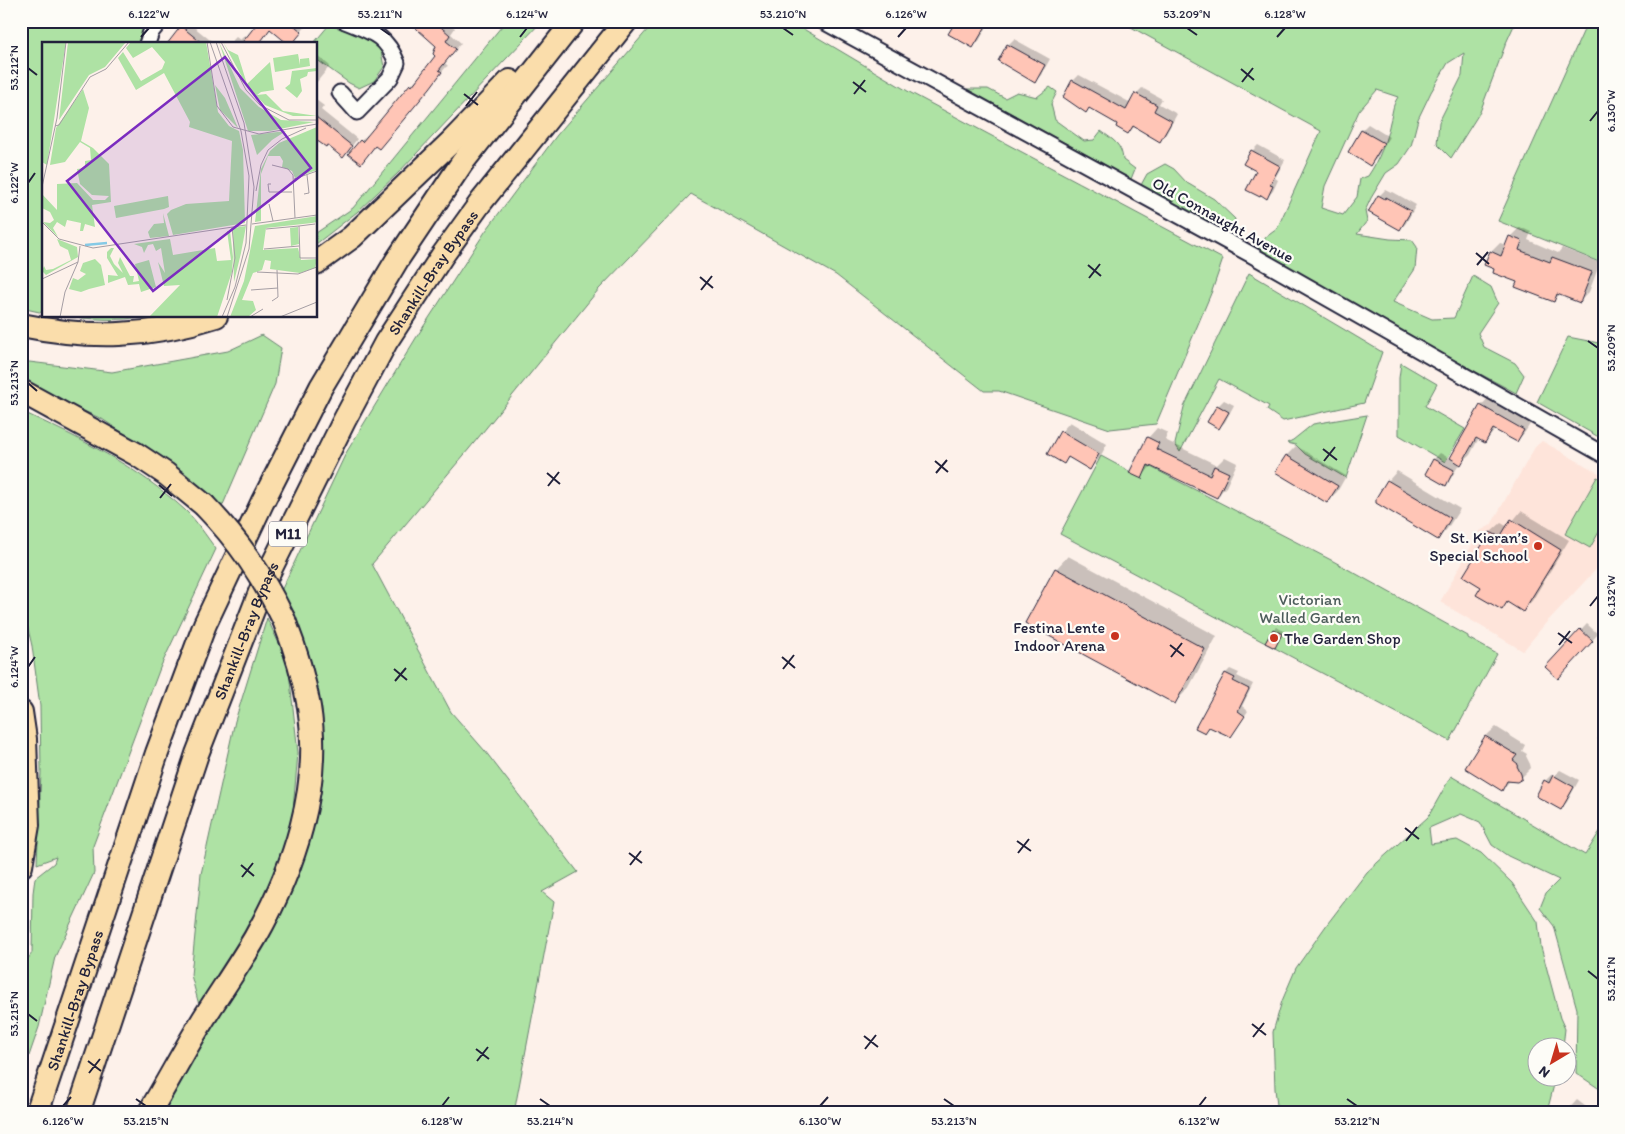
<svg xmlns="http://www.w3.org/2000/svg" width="1625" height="1134" font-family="Itim,sans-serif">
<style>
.built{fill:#fee4da}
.green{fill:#aee2a4;stroke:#688270;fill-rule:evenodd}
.shadow{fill:#0003}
.building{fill:#ffc5b6;stroke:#22223b}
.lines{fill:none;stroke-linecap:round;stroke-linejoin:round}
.minor-casing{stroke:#22223b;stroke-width:19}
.highway-casing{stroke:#22223b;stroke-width:26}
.minor{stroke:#fdfcf7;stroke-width:15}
.highway{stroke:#faddab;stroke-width:22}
.highway-bridge-casing{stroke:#22223b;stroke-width:26;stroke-linecap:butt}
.highway-bridge{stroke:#faddab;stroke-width:22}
.ticks{fill:none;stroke:#22223b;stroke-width:2}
.poi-dot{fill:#c8321e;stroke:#fdfcf7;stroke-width:2}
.labels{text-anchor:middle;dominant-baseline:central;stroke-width:4.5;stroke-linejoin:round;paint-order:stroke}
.shield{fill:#fdfcf7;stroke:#646373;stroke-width:1}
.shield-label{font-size:15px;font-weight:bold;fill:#22223b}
.street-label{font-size:16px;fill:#22223b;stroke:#fdfcf7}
.poi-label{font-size:16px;fill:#22223b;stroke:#fdfcf7;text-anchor:end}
.park-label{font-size:16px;fill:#4c5c5a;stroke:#fdfcf7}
.inset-river{fill:none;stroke:#85cae6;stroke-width:2.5}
.inset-road{fill:none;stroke:#a59ea4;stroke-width:1}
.view{fill:#7b2cbf;fill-opacity:0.15;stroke:#7b2cbf;stroke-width:2.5}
.inset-edge{fill:none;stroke:#22223b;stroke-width:2.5}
.neatline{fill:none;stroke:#22223b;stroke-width:2}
.ticks-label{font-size:12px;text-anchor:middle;fill:#22223b}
</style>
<rect width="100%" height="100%" fill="#fdf1ea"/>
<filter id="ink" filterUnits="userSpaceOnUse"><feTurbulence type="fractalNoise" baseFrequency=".02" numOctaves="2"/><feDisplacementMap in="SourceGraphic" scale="10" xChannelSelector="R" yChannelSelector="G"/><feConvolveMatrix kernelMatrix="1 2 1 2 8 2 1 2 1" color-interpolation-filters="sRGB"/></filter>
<g filter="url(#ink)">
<polygon class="built" points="1542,441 1604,476 1604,561 1545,624 1523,651 1440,602 1480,531 1491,525 1535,447"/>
<g class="green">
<polygon points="21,21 151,21 141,44 44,44 44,313 21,308"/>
<polygon points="506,21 542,21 398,173 357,212 316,244 316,233 353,208"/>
<polygon points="655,21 790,21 911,93 1223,259 1212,291 1156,424 1110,429 999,391 984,391 836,275 691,194 599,289 469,449 372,564 451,712 485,751 578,872 542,892 554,902 514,1113 159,1113 262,945 322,733 314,674 298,631 280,593 346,453 416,338 485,232 557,135"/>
<path d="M1120,21H1516L1506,43L1480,112L1451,158L1437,144L1439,122L1462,76L1464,53L1448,63L1431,92L1418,119L1411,146L1399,164L1386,173L1371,198L1365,211L1367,221L1357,234L1390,239L1412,240L1417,247L1415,269L1393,302L1432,319L1454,318L1473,276L1491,287L1498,303L1478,333L1484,347L1515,363L1524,375L1516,393L1439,352L1257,250L1266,237L1277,229L1321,131ZM1377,90L1398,97C1392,106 1393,112 1390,122C1386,142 1379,160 1368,176L1360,179L1357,197L1343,215L1321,208L1325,186L1359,111Z"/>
<polygon points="1588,21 1604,21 1604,264 1498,221"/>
<polygon points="329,25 367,37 380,46 384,67 374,81 359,88 349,83 316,59 316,44 313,44"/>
<path d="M1050,87L1057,92L1051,104L1055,120L1084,141L1094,140L1101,131C1113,140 1122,144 1123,160L1135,169L1131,179L967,89H988L1005,98L1017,92L1037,97Z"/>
<polygon points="1165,164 1174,169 1187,183 1214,199 1235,219 1231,236 1141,185 1147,174"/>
<polygon points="1249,273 1382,352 1364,403 1283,421 1267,410 1269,406 1219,379 1180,452 1175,444 1184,407"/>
<path d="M65,316H145C120,322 90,319 65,316Z"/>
<polygon points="262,335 281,348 275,384 222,507 156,455 102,419 48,395 21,379 21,361 112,372 228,351"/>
<polygon points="1568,337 1604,344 1604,440 1537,402"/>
<polygon points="1401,363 1437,384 1425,406 1465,429 1445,462 1399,435 1399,378"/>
<path d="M21,411C79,438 137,466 185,510C197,521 206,536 216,549L160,668L93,846L94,873L55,957L39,1027L21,1079V969L32,953L33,893L35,878L54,863L56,857L37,864L41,772L40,706L32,646L21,598Z"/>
<polygon points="1367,415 1346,478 1305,454 1296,445 1287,443 1293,440 1313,424"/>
<polygon points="1101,456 1140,477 1147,465 1333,561 1468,636 1468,638 1497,654 1450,741 1060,534"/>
<polygon points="1597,477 1604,480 1604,523 1590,548 1565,534"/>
<polygon points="267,618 288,663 298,753 292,821 265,907 210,997 199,1005 191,975 201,874 235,721"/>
<polygon points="1451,776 1585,855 1604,825 1604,1092 1576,1073 1577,1009 1554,926 1540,908 1546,893 1559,880 1508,856 1492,845 1480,822 1461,814 1429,828 1431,844 1457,840 1481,853 1512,883 1538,922 1541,947 1560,1018 1565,1029 1563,1046 1538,1046 1538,1076 1556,1077 1548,1108 1545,1113 1278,1113 1275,1089 1273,1032 1282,1001 1296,968 1328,923 1367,872 1428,817"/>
</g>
<g class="shadow">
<polygon points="261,21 302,21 307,25 296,38 271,28 258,44 229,44 236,37 240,40 245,35 248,37"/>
<polygon points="409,21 449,21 449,24 455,28 451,34 461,43 445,63 448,66 446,67 382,143 376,145 366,157 361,141 367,135 368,136 411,85 417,79 418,80 437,56 438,45"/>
<polygon points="955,21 990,21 979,41 973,47 953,25"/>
<polygon points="188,22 215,44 177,44 182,27"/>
<polygon points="1014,39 1050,59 1041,75 1035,81 1008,45"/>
<polygon points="318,56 330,66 316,83 316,58"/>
<polygon points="1079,75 1131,103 1136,94 1142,88 1162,99 1159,104 1177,114 1166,134 1160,140 1135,126 1128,133 1119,124 1090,107 1086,111 1064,97 1073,81"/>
<polygon points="316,100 324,106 321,110 357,139 349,150 327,144 316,138"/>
<polygon points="1368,124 1389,137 1376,159 1370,165 1349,152 1362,130"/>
<polygon points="1258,145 1285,160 1275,178 1278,180 1273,191 1267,197 1252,151"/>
<polygon points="1385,190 1391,193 1393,192 1416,205 1406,223 1400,229 1379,196"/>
<polygon points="1520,227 1531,232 1528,240 1558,253 1562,248 1600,263 1589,292 1579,302 1560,294 1553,301 1496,268 1491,252 1500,243 1507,245 1510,237"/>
<polygon points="1489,397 1532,421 1525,432 1517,441 1496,429 1485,442 1479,438 1470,455 1461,463 1460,463 1451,478 1445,484 1426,473 1434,459 1440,453 1451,459 1481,406"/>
<polygon points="1224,400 1234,405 1225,422 1219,428 1218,406"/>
<polygon points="1070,422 1107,444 1099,459 1090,468 1069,457 1064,462 1061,432"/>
<polygon points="1157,428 1168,433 1165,440 1217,465 1225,457 1237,463 1226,487 1217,496 1152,465 1141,478 1148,438"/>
<polygon points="1296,446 1346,476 1337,492 1327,501 1287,455"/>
<polygon points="1397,471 1460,509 1447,529 1438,539 1388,481"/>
<polygon points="1521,511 1569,540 1532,601 1522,610 1508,602 1501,608 1483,587 1465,576 1491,532 1501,523 1508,527"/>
<polygon points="1068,556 1217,636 1188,689 1175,702 1056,569"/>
<polygon points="1587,624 1598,634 1564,671 1547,667"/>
<polygon points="1276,627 1284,631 1275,646 1274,629"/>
<polygon points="1230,669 1239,673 1237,676 1253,684 1242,706 1248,711 1235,730 1210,727 1205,732 1197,728 1226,673"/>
<polygon points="1496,727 1525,745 1522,751 1527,754 1526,756 1530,764 1531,768 1521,778 1511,780 1501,790 1467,768 1486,736"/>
<polygon points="1604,731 1604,745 1597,739"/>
<polygon points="1560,770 1579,780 1567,802 1561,808 1545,781 1551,775 1554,776"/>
<polygon points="1577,1100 1594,1113 1565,1113"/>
</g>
<g class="building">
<polygon points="259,21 289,21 302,32 292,44 288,44 270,29 259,44 241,44"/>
<polygon points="408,21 434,21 450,35 446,41 456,49 439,70 442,72 430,88 379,149 375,146 361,164 348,154 360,140 362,142 410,84 412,86 435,56 433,54 436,46"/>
<polygon points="956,21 989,21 973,48 948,34"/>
<polygon points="181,26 203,44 167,44"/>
<polygon points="1007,44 1045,65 1035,83 998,61"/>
<polygon points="1072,80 1126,110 1135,93 1157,105 1154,111 1172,121 1160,142 1133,126 1128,134 1116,127 1117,124 1089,108 1086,113 1063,97"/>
<polygon points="316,117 352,146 343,158 327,145 326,147 316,140"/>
<polygon points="1361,130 1384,143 1370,166 1348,152"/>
<polygon points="1251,150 1280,166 1270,185 1273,186 1267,199 1261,195 1260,197 1246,190 1256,171 1243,164"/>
<polygon points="1378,195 1385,199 1386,197 1411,211 1400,230 1368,212"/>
<polygon points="1509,236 1522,241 1519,250 1550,262 1552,257 1592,272 1580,303 1557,294 1554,302 1515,287 1517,282 1493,273 1494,269 1484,265 1490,251 1501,256"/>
<polygon points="1217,405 1229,412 1219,429 1207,422"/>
<polygon points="1480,405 1524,430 1517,442 1493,429 1485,443 1476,438 1461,465 1450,458"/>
<polygon points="1060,431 1099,454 1090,470 1068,457 1064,464 1047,454"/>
<polygon points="1147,437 1159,443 1156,449 1210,475 1214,466 1229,473 1217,498 1148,465 1142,479 1129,473"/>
<polygon points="1286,455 1338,486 1327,503 1275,472"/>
<polygon points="1433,459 1454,470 1446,486 1425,474"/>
<polygon points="1387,480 1451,518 1438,540 1376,503 1376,498"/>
<polygon points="1511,519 1561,550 1523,612 1507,602 1502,610 1476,595 1481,587 1463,576 1490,532 1500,537"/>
<polygon points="1055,568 1205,649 1175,704 1025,623"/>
<polygon points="1273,629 1282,634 1275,648 1265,643"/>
<polygon points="1580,629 1593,641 1558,679 1545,667"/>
<polygon points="1225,673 1235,678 1233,681 1249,689 1238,711 1245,716 1231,737 1209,727 1205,733 1195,728"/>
<polygon points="1485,736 1517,755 1513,760 1518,764 1517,766 1521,774 1522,779 1517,782 1507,781 1502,791 1465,768"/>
<polygon points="1553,775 1574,787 1561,810 1536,796 1544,780 1549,783"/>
</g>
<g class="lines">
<defs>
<g id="minor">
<polyline points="823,21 1252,255 1604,455"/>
<polyline points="147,44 151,32 160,21"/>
<path d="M340,93L357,112L390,78L397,63C386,35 372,32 345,21"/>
</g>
<g id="highway">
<polyline points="316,263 352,237 452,141 510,81"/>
<path d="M21,325C90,339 149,338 216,316"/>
<polyline points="21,391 136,454 166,474 204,505"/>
<polyline points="21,712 25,739 28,825 21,866"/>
<path id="s1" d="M37,1113L157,753L205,624L262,503L321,387L397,260L462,163L574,21"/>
<path id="s2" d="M78,1113L197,754L264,582L344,421L386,342L442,256L481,202L626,21"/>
<path d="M149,1113C168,1081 185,1049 204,1018C221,991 239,965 255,938C294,869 322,787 309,707C304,677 295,648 284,620"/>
</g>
</defs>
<use href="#minor" class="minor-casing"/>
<use href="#highway" class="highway-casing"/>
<use href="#minor" class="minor"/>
<use href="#highway" class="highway"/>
<defs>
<path id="highway-bridge" d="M204,505C239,541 262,575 284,620"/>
</defs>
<use href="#highway-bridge" class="highway-bridge-casing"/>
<use href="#highway-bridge" class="highway-bridge"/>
</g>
</g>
<path class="ticks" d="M380,28L390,35M783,28L793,35M1187,28L1197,35M141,37L149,28M520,37L527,28M898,37L906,28M1277,37L1285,28M28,68L37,75M1241,69L1254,80M853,82L866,92M1242,82L1253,68M464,94L478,105M854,94L865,80M466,106L477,92M1590,121L1598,111M28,183L35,173M1476,253L1489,264M1088,265L1101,276M1477,265L1488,252M700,277L713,288M1089,278L1100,264M701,290L712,276M1588,341L1598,348M28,383L37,391M1323,449L1337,460M935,461L948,472M1324,461L1335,447M547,473L560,484M936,473L947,460M159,485L172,496M548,486L559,472M160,498L171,484M1590,606L1598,596M1558,633L1572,643M1170,645L1184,656M1559,645L1570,631M782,657L795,668M1171,657L1182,643M28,667L35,657M394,669L407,680M783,669L794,655M395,681L406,668M1405,828L1419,839M1017,841L1031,851M1406,841L1417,827M629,853L642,863M1018,853L1029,839M241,865L254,876M630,865L641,851M242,877L253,863M1588,971L1598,979M28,1014L37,1021M1252,1024L1266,1035M864,1036L878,1047M1253,1037L1264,1023M476,1049L489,1059M865,1049L876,1035M88,1061L101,1071M477,1061L488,1047M89,1073L100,1059M136,1099L146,1106M540,1099L550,1106M944,1099L954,1106M1347,1099L1357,1106M63,1106L71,1097M442,1106L449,1097M820,1106L828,1097M1199,1106L1206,1097"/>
<g class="poi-dot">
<circle cx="1538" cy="546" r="5"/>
<circle cx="1115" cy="636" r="5"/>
<circle cx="1274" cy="638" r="5"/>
</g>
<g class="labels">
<rect class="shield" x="269" y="521.5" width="38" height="25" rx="4"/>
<g class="shield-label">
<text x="288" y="534">M11</text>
</g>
<g class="street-label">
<text transform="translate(1223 220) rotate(29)">Old Connaught Avenue</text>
<text stroke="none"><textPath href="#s2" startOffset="916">Shankill-Bray Bypass</textPath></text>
<text stroke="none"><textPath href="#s2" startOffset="511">Shankill-Bray Bypass</textPath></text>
<text stroke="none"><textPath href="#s1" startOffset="119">Shankill-Bray Bypass</textPath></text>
</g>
<g class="poi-label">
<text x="1528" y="537">St. Kieran’s<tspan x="1528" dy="18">Special School</tspan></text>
<text x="1105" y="627">Festina Lente<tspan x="1105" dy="18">Indoor Arena</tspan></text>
<text x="1284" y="638" text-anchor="start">The Garden Shop</text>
</g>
<g class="park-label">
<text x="1310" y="599">Victorian<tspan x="1310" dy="18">Walled Garden</tspan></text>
</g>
</g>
<g transform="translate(42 42)">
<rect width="275" height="275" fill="#fdf1ea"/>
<path d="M0,0H24L5,123L0,120ZM26,0H84L63,25L47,33L17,78ZM89,0H164L176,70L187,84L197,89L201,108L203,181L131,193L125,172L129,168L144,162L187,159L190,99L147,85L148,80L122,31L94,48L76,16L81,10L99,39L120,27L123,20L110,5L91,16L84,6ZM177,0L198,46L217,65L239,78L272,80L228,89H206ZM181,0L186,8L196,13L205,42L228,20L232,48L219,50L215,53L224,52L241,69L275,74H251L223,63L205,44ZM256,12L258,23V17L267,16L268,24L233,30L231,16ZM275,26V29L266,30L265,34L258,37L260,49L255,56L243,46L248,42L250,29ZM173,43L183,56L196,86L178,68ZM41,47L47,66L39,99L51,106L67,122L69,160L50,163L53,185L43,182L41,189H38L39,181L25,178L23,185L15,180L11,186L16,195L1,180L8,181L12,178L8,170L0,166V152L15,168V142L35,141L51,158H63L67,154L50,153L38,142L35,127L43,126V119L49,118L48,106L38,100L23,120L8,123L14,86ZM275,85V128L253,136L250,129L240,125L241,119L238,114H226L219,132V179L213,180L219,127L228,109L237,101ZM244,89L230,98L215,113L209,93ZM126,154L127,165L122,167L74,176L72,164ZM121,171L127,194L108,196L106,190L112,182L122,181ZM275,174V180L270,181L224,186L221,208L256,206L259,218L275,217L273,226L258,231L228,227L229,219L223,218L220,228L211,231L200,258L211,259L214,268L206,275H188L202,239L213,184ZM204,184L199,211L192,240L191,186ZM256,185L257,202L249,204L248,186ZM185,189H188L191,215L190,230L175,275H107L138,243L122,244L116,220L123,231L119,206L114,209L111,202L106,203L102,211L100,205L92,202L128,197L131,213L173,206L175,219L189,218ZM15,197L35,205L36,215L4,233L0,229L2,224L4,228L11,227L29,218L26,208L18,204ZM69,206H72L68,214L72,222L81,231L76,221L78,215L88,234H92L91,240L97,239L93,222L107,218L114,245L99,250L97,242L86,243L83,235L66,241V233L76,234L65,216V210ZM53,217L59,223L63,243L47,247L43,241L47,247L39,250L27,247L31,236L36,238L44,232L38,229L41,221Z" fill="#aee2a4"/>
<path class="inset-river" d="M43,203L65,201"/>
<path class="inset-road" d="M165,0L175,64L191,85L217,92L275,82M168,0L199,89L207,134L204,201L193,245L180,275M174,0L202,81L212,145L207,207L185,275M179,0L204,48L218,63L247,78H275M13,84L17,83L48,35L64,27L87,0M230,123L246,127L251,133L253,176M252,137L275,129M229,142H226L227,150H250M0,145L15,76L24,0M214,149L219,123L226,108L240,97L264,86M262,152L267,151L265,133M227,162L231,179M0,180L17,197L51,206L204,183M210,182L275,173M257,184L273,182M224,187L257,184L258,216H275M222,207L257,204M215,230L256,232L275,225M0,237L36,220M209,248L236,246M185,258L193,216L190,185M230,259L236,255L235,228M18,275L23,250L36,220L38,204M208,275L221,267M238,275L275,260"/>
<path class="view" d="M183,15L269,126L111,249L25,139Z"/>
<rect width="275" height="275" class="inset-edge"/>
</g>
<rect width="1625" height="1134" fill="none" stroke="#fdfcf7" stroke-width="55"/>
<g transform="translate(1552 1062) rotate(218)"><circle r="24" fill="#fdfcf7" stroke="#a5a5ac"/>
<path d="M0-4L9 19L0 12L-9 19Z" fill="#c8321e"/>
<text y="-8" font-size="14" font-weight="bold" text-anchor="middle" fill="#22223b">N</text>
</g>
<rect x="28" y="28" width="1570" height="1078" class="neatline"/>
<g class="ticks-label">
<text x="149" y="18">6.122°W</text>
<text x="380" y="18">53.211°N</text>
<text x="527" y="18">6.124°W</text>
<text x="783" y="18">53.210°N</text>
<text x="906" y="18">6.126°W</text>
<text x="1187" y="18">53.209°N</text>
<text x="1285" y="18">6.128°W</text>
<text transform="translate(14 68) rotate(-90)" y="4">53.212°N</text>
<text transform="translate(1611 111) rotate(-90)" y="4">6.130°W</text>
<text transform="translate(14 183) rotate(-90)" y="4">6.122°W</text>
<text transform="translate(1611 348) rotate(-90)" y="4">53.209°N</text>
<text transform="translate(14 383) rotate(-90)" y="4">53.213°N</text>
<text transform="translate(1611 596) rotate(-90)" y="4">6.132°W</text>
<text transform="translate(14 667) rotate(-90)" y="4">6.124°W</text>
<text transform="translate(1611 979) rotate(-90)" y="4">53.211°N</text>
<text transform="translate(14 1014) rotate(-90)" y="4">53.215°N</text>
<text x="63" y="1125">6.126°W</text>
<text x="146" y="1125">53.215°N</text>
<text x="442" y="1125">6.128°W</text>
<text x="550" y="1125">53.214°N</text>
<text x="820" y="1125">6.130°W</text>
<text x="954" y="1125">53.213°N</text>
<text x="1199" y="1125">6.132°W</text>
<text x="1357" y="1125">53.212°N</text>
</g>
</svg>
